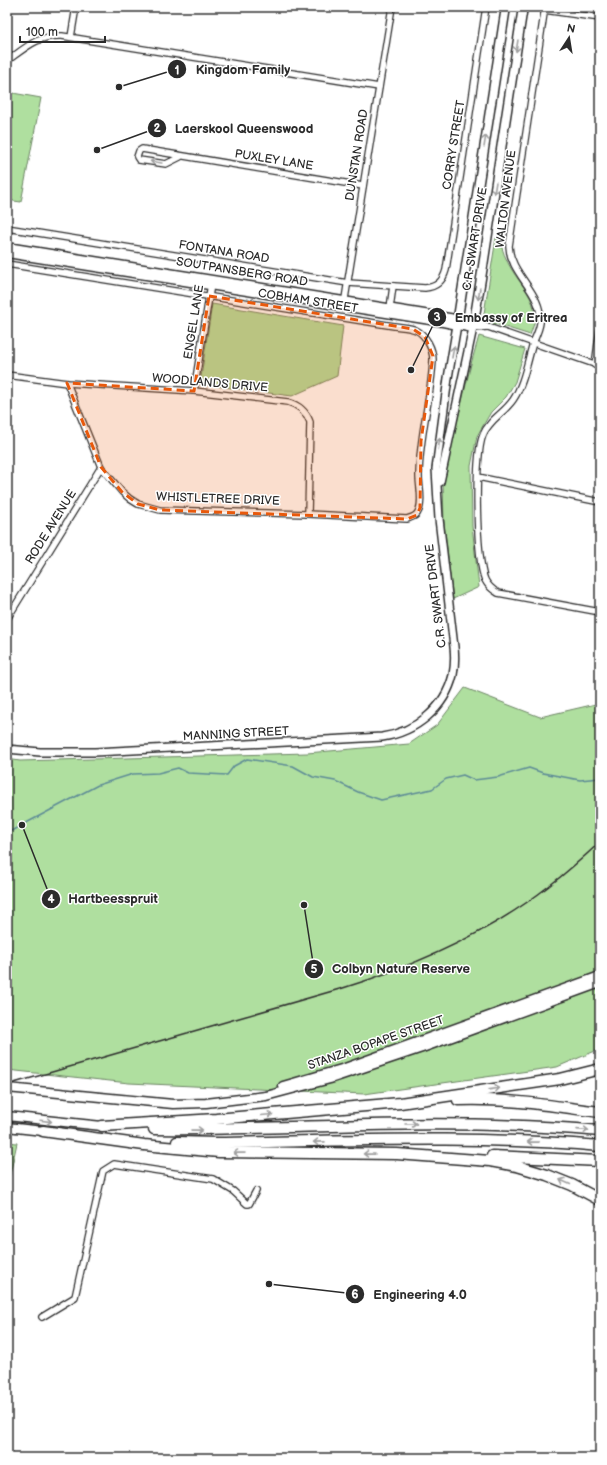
<svg xmlns="http://www.w3.org/2000/svg" width="607" height="1465" font-family="'Balsamiq Sans',sans-serif">
<style>
.green{fill:#afdf9f;stroke:#6d8565}
.lines{fill:none;stroke-linecap:round;stroke-linejoin:round}
.stream{stroke:#5d8b96;stroke-width:1.5}
.minor-casing{stroke:#2b2b2b;stroke-width:8}
.tertiary-casing{stroke:#2b2b2b;stroke-width:10}
.secondary-casing{stroke:#2b2b2b;stroke-width:11}
.primary-casing{stroke:#2b2b2b;stroke-width:11}
.motorway-casing{stroke:#2b2b2b;stroke-width:13}
.minor{stroke:#fff;stroke-width:5.5}
.tertiary{stroke:#fff;stroke-width:7}
.secondary{stroke:#fff;stroke-width:8}
.primary{stroke:#fff;stroke-width:8}
.motorway{stroke:#fff;stroke-width:10}
.rail{stroke:#2b2b2b;stroke-width:1.5}
.oneway{stroke:#a0a0a0}
.marked{fill:#e8590c;fill-opacity:0.2;stroke:#e8590c;stroke-width:3;stroke-dasharray:8 5;stroke-linejoin:round}
.labels{text-anchor:middle;dominant-baseline:central;stroke-width:3;stroke-linejoin:round;paint-order:stroke}
.street-label{font-size:12px;fill:#2b2b2b;stroke:#fff}
.leader{fill:none;stroke:#2b2b2b;stroke-width:1.5}
.callout-dot{fill:#2b2b2b;stroke:#fff;stroke-width:1.5}
.mark-label{font-size:12px;text-anchor:middle;font-weight:bold;fill:#fff}
.callout-label{font-size:13px;text-anchor:middle;font-weight:bold;fill:#2b2b2b;stroke:#fff;stroke-width:3;stroke-linejoin:round;paint-order:stroke}
</style>
<rect width="100%" height="100%" fill="#fff"/>
<filter id="ink" filterUnits="userSpaceOnUse"><feTurbulence type="fractalNoise" baseFrequency=".025" numOctaves="2"/><feDisplacementMap in="SourceGraphic" scale="8" xChannelSelector="R" yChannelSelector="G"/><feConvolveMatrix kernelMatrix="1 2 1 2 8 2 1 2 1" color-interpolation-filters="sRGB"/></filter>
<g filter="url(#ink)">
<g class="green">
<polygon points="7,92 41,98 21,202 7,200"/>
<path d="M496,238H499C502,249 506,261 512,270C521,285 535,298 535,317C535,323 532,329 530,335L483,320Z"/>
<polygon points="212,304 343,326 337,376 292,396 200,384"/>
<polygon points="479,336 525,349 515,382 506,397 491,412 477,436 471,466 472,526 479,587 453,599 444,523 443,480 471,364"/>
<polygon points="465,688 540,717 600,703 600,1049 557,1067 364,1094 129,1083 7,1070 7,759 20,761 307,753 409,744 437,725"/>
<polygon points="7,1142 17,1143 7,1188"/>
</g>
<g class="lines">
<polyline class="stream" points="7,829 11,831 98,785 133,774 158,773 178,768 188,773 227,775 234,766 247,759 293,766 313,777 335,781 358,792 381,800 432,789 446,779 463,775 474,780 498,777 529,768 543,773 580,780 600,778"/>
<defs>
<g id="minor">
<path d="M545,7L509,246C510,275 544,293 540,323C539,330 536,336 533,343C527,362 524,384 513,400C504,413 489,420 483,435C474,456 476,559 485,580C488,586 493,590 498,593L600,612"/>
<polyline points="544,10 600,18"/>
<polyline points="71,37 76,7"/>
<path d="M7,61C25,48 38,35 62,36L379,87"/>
<polyline points="180,157 166,164 139,160 137,157 139,151 142,149 363,186"/>
<path d="M7,228L348,283L425,288C437,287 443,281 446,270L486,7"/>
<path d="M7,264L394,326C401,327 410,327 416,330C426,335 433,349 433,360C431,399 419,437 419,476C419,487 423,500 419,510C417,516 413,517 407,519L308,514L160,510L138,504L130,499L122,492L101,467L67,383"/>
<polyline points="344,305 392,7"/>
<polyline points="390,308 393,286"/>
<polyline points="474,322 481,323 488,327 600,366"/>
<polyline points="473,328 488,327"/>
<polyline points="595,365 600,328"/>
<path d="M7,375L67,383L194,391L288,402C299,405 306,411 310,422L308,514"/>
<polyline points="194,391 211,284"/>
<polyline points="478,477 600,502"/>
<polyline points="7,619 101,467"/>
<polyline points="42,1317 75,1297 103,1171 114,1164 213,1179 233,1191 247,1204 249,1204 256,1191"/>
</g>
<g id="tertiary">
<polyline points="440,482 473,328"/>
<path d="M7,749L40,752H95L382,737C416,732 445,708 453,675C455,665 455,656 454,647L439,519L436,469L448,378L457,325"/>
</g>
<g id="secondary">
<polyline points="7,247 474,322"/>
<polyline points="7,253 443,322 473,328 483,266 523,7"/>
<polyline points="457,324 506,7"/>
<polyline points="283,1086 345,1068 600,976"/>
<polyline points="7,1088 173,1104 206,1103 266,1096 330,1079 422,1048 600,983"/>
</g>
<g id="primary">
<polyline points="7,1116 102,1126"/>
<polyline points="7,1127 43,1131"/>
</g>
<g id="motorway">
<path d="M458,1100C506,1098 553,1106 600,1112"/>
<polyline points="102,1126 216,1119 400,1103 560,1079 600,1069"/>
<path d="M154,1129C214,1130 273,1127 333,1126C422,1123 511,1123 600,1131"/>
<polyline points="43,1131 144,1145 219,1152 397,1154 490,1161 517,1166 547,1175 572,1185 600,1200"/>
<path d="M177,1142L216,1143C344,1141 473,1135 600,1146"/>
<polyline points="492,1156 600,1161"/>
</g>
</defs>
<use href="#minor" class="minor-casing"/>
<use href="#tertiary" class="tertiary-casing"/>
<use href="#secondary" class="secondary-casing"/>
<use href="#primary" class="primary-casing"/>
<use href="#motorway" class="motorway-casing"/>
<use href="#minor" class="minor"/>
<use href="#tertiary" class="tertiary"/>
<use href="#secondary" class="secondary"/>
<use href="#primary" class="primary"/>
<use href="#motorway" class="motorway"/>
<path class="rail" d="M7,1085L343,988C417,965 488,934 549,886C567,872 584,857 600,842"/>
</g>
<defs><path id="oneway-shaft" d="M-6 0H5M1.5-3L5.5 0L1.5 3" fill="none" stroke-width="1.6" stroke-linecap="round" stroke-linejoin="round"/></defs>
<g class="oneway">
<use href="#oneway-shaft" transform="translate(517 46) rotate(99)"/>
<use href="#oneway-shaft" transform="translate(485 141) rotate(-81)"/>
<use href="#oneway-shaft" transform="translate(156 162) rotate(-171)"/>
<use href="#oneway-shaft" transform="translate(495 188) rotate(99)"/>
<use href="#oneway-shaft" transform="translate(479 294) rotate(99)"/>
<use href="#oneway-shaft" transform="translate(453 352) rotate(-80)"/>
<use href="#oneway-shaft" transform="translate(439 444) rotate(-83)"/>
<use href="#oneway-shaft" transform="translate(494 1089) rotate(-8)"/>
<use href="#oneway-shaft" transform="translate(267 1115) rotate(-5)"/>
<use href="#oneway-shaft" transform="translate(46 1121) rotate(7)"/>
<use href="#oneway-shaft" transform="translate(411 1124)"/>
<use href="#oneway-shaft" transform="translate(197 1130) rotate(-1)"/>
<use href="#oneway-shaft" transform="translate(583 1130) rotate(4)"/>
<use href="#oneway-shaft" transform="translate(319 1142) rotate(179)"/>
<use href="#oneway-shaft" transform="translate(533 1142) rotate(-179)"/>
<use href="#oneway-shaft" transform="translate(239 1153) rotate(-179)"/>
<use href="#oneway-shaft" transform="translate(369 1154) rotate(-179)"/>
<use href="#oneway-shaft" transform="translate(565 1182) rotate(-156)"/>
</g>
</g>
<path class="marked" d="M209,296L413,329L425,337L433,356L421,441L420,508L417,515L407,519L160,510L138,504L122,492L101,467L67,383L194,391Z"/>
<g class="labels">
<g class="street-label">
<text transform="translate(454 145) rotate(-81)">CORRY STREET</text>
<text transform="translate(357 155) rotate(-81)">DUNSTAN ROAD</text>
<text transform="translate(274 160) rotate(9)">PUXLEY LANE</text>
<text transform="translate(506 199) rotate(-83)">WALTON AVENUE</text>
<text transform="translate(475 239) rotate(-81)">C.R. SWART DRIVE</text>
<text transform="translate(224 252) rotate(9)">FONTANA ROAD</text>
<text transform="translate(242 272) rotate(9)">SOUTPANSBERG ROAD</text>
<text transform="translate(308 301) rotate(9)">COBHAM STREET</text>
<text transform="translate(194 322) rotate(-81)">ENGEL LANE</text>
<text transform="translate(210 383) rotate(5)">WOODLANDS DRIVE</text>
<text transform="translate(218 499) rotate(2)">WHISTLETREE DRIVE</text>
<text transform="translate(51 527) rotate(-58)">RODE AVENUE</text>
<text transform="translate(436 596) rotate(-97)">C.R. SWART DRIVE</text>
<text transform="translate(236 734) rotate(-3)">MANNING STREET</text>
<text transform="translate(376 1043) rotate(-19)">STANZA BOPAPE STREET</text>
</g>
</g>
<path class="leader" d="M119 87L177 69M97 150L157 128M411 370L437 317M22 825L51 899M304 905L314 969M269 1284L355 1294"/>
<g class="callout-dot">
<circle cx="119" cy="87" r="4"/>
<circle cx="97" cy="150" r="4"/>
<circle cx="411" cy="370" r="4"/>
<circle cx="22" cy="825" r="4"/>
<circle cx="304" cy="905" r="4"/>
<circle cx="269" cy="1284" r="4"/>
<circle cx="177" cy="69" r="10"/>
<circle cx="157" cy="128" r="10"/>
<circle cx="437" cy="317" r="10"/>
<circle cx="51" cy="899" r="10"/>
<circle cx="314" cy="969" r="10"/>
<circle cx="355" cy="1294" r="10"/>
</g>
<g class="mark-label">
<text x="177" y="74">1</text>
<text x="157" y="132">2</text>
<text x="437" y="321">3</text>
<text x="51" y="903">4</text>
<text x="314" y="973">5</text>
<text x="355" y="1298">6</text>
</g>
<g class="callout-label">
<text x="243" y="74">Kingdom Family</text>
<text x="244" y="133">Laerskool Queenswood</text>
<text x="511" y="322">Embassy of Eritrea</text>
<text x="113" y="903">Hartbeesspruit</text>
<text x="401" y="973">Colbyn Nature Reserve</text>
<text x="420" y="1299">Engineering 4.0</text>
</g>
<rect width="607" height="1465" fill="none" stroke="#fff" stroke-width="24"/>
<rect x="12" y="12" width="583" height="1441" fill="none" stroke="#2b2b2b" stroke-width="1.5" filter="url(#ink)"/>
<g transform="translate(569 38) rotate(12)" stroke="#ffffff" stroke-width="3" paint-order="stroke">
<path d="M0-3L7 15L0 10L-7 15Z" fill="#2b2b2b"/>
<text y="-6" font-size="11" font-weight="bold" text-anchor="middle" fill="#2b2b2b">N</text>
</g>
<path d="M20 36v6h85v-6" fill="none" stroke="#2b2b2b" stroke-width="2"/>
<text x="26" y="36" font-size="12" fill="#2b2b2b" stroke="#ffffff" stroke-width="3" paint-order="stroke">100 m</text>
</svg>
